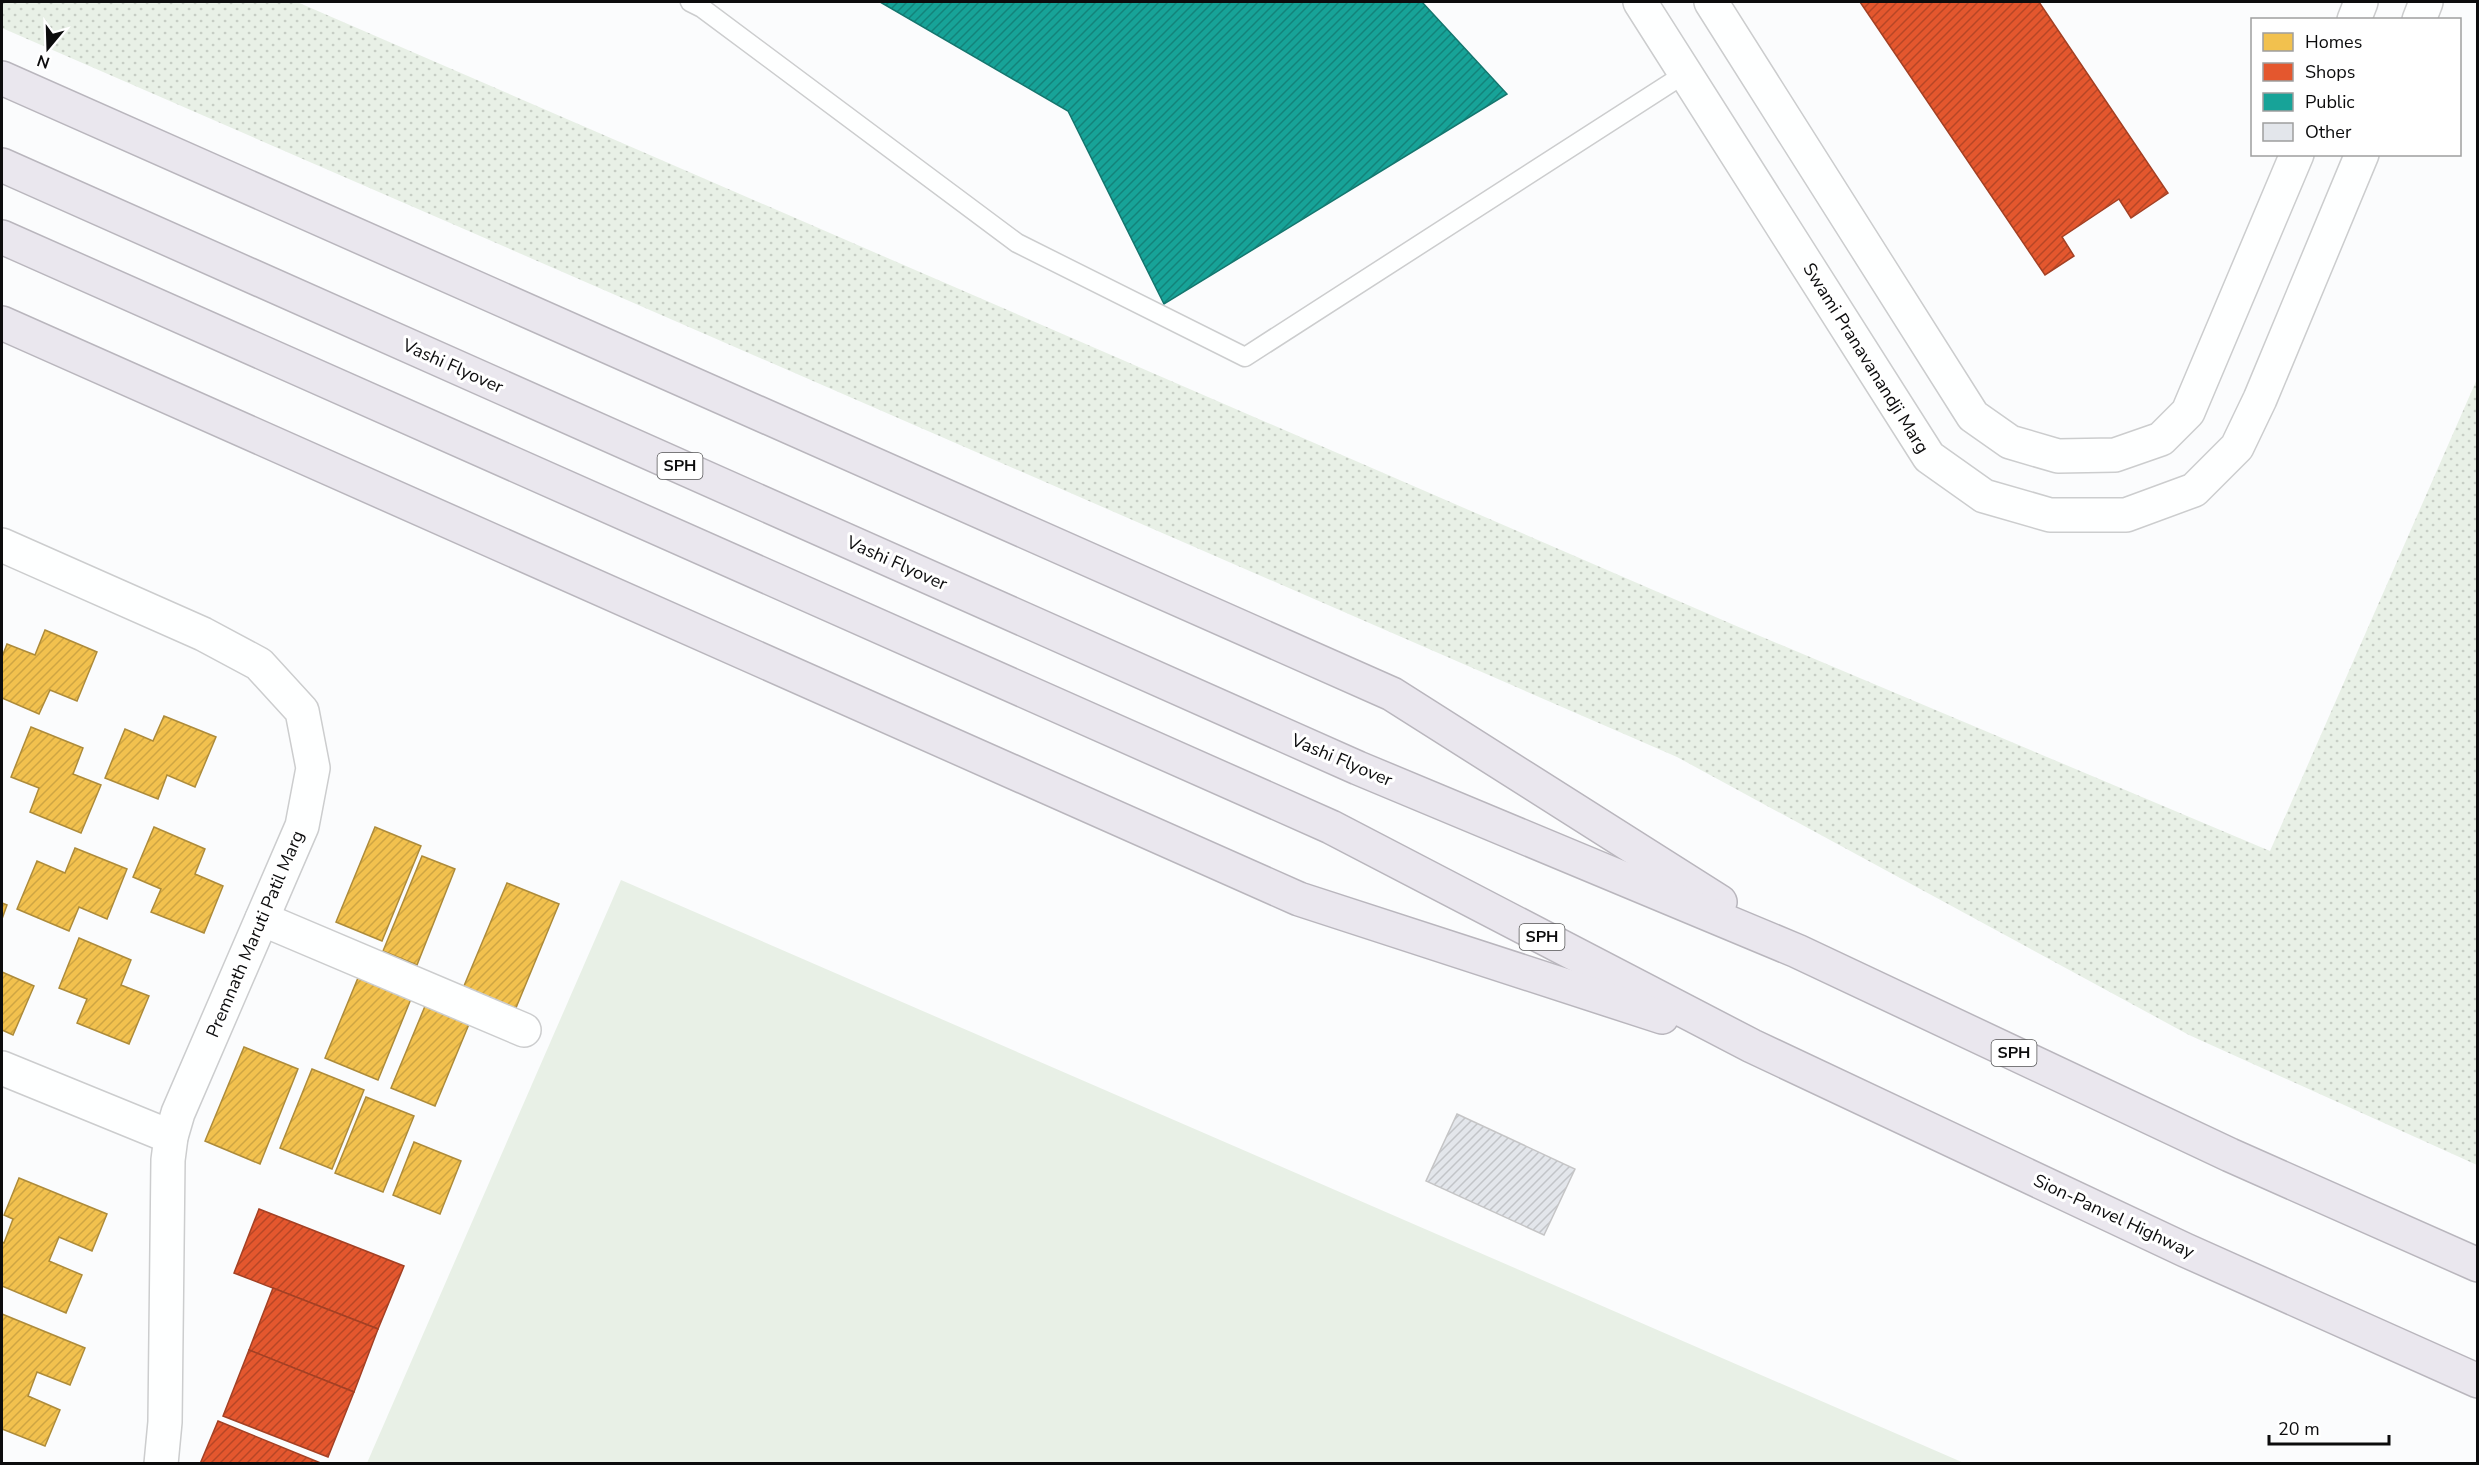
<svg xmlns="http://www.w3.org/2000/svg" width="2479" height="1465" font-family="'Nunito Sans',sans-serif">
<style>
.grass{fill:url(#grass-dots)}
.pitch{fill:#e8f0e6}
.homes{fill:url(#homes-hatch);stroke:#ad8b3a;stroke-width:1.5}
.shops{fill:url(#shops-hatch);stroke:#a34024;stroke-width:1.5}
.public{fill:url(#public-hatch);stroke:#14766e;stroke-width:1.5}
.building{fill:url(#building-hatch);stroke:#c5c5c6;stroke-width:1.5}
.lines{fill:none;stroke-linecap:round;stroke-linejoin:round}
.service-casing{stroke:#cccdce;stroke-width:21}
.minor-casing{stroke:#cccdce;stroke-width:36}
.tertiary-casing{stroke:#cccdce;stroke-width:36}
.motorway-casing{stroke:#b9b6bd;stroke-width:36}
.service{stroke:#feffff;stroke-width:18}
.minor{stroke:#feffff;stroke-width:33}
.tertiary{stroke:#feffff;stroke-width:33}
.motorway{stroke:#eae7ee;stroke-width:33}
.labels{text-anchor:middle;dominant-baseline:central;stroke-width:6;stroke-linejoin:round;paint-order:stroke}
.shield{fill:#fff;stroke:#555556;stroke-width:1.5}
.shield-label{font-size:16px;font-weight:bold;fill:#0c0c0d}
.street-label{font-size:18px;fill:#0c0c0d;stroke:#fff}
</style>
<defs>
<pattern id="grass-dots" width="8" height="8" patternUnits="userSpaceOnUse" patternTransform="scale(1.5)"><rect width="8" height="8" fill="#e8f0e6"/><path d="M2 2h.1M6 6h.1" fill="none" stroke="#c6cdc4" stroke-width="1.8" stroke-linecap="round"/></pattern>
<pattern id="homes-hatch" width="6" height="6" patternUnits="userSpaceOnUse" patternTransform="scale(1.5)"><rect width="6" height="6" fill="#f2c14e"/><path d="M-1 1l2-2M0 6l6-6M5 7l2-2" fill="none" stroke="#cea543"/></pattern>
<pattern id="shops-hatch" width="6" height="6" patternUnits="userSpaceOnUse" patternTransform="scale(1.5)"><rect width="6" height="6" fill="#e4572e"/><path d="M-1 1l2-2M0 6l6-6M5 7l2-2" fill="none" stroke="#b74626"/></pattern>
<pattern id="public-hatch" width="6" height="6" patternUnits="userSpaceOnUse" patternTransform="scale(1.5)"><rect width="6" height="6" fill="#17a398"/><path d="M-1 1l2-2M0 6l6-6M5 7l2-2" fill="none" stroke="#13837a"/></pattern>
<pattern id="building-hatch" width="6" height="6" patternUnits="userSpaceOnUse" patternTransform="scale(1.5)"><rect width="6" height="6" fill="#e3e6eb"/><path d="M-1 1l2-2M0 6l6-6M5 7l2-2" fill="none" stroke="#c2c4c8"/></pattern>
</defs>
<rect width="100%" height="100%" fill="#fbfcfd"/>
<polygon class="grass" points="2,2 297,2 1734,625 2270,851 2477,379 2477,1165 2189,1035 1677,757 2,28"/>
<polygon class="pitch" points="621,880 1964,1463 367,1463"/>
<g class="homes">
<polygon points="45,630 97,652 77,701 50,690 39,714 2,698 2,657 7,644 35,655"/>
<polygon points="164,716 216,737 195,787 167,775 158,799 105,778 125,729 153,741"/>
<polygon points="31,727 83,748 73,774 101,785 81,833 30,812 39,788 11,777"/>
<polygon points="154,827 205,849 195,874 223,886 204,933 151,912 161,889 133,877"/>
<polygon points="375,827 421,846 382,941 336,922"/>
<polygon points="75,848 127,869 107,919 79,907 69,931 17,909 37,861 65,873"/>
<polygon points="422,856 455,869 417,965 383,951"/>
<polygon points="507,883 559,904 513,1015 461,993"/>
<polygon points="2,903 7,905 2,919"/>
<polygon points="79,938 131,960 121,985 149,996 129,1044 77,1023 87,999 59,988"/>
<polygon points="2,972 34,986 13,1035 2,1030"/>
<polygon points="360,973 413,994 378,1080 325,1058"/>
<polygon points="428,999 472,1017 435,1106 391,1088"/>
<polygon points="244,1047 298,1069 260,1164 205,1141"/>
<polygon points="312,1069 364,1090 332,1169 280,1148"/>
<polygon points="366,1097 414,1116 383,1192 335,1173"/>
<polygon points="414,1142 461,1161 440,1214 393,1195"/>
<polygon points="19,1178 107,1214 92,1251 59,1237 49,1261 82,1275 66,1313 2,1286 2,1242 4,1243 13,1219 4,1215"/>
<polygon points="2,1314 85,1348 70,1385 37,1372 28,1396 60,1410 45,1446 2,1429"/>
</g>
<g class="shops">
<polygon points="1860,2 2039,2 2168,193 2131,218 2119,199 2062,237 2074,256 2045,275"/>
<polygon points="259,1209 404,1266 378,1329 234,1273"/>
<polygon points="273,1288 378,1329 354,1392 249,1350"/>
<polygon points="249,1350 354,1392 328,1457 223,1416"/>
<polygon points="218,1421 323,1464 200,1464"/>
</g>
<polygon class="public" points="880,2 1422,2 1507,94 1164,304 1068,111"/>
<polygon class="building" points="1457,1114 1575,1169 1544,1235 1426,1181"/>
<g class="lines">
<defs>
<polyline id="service" points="690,2 702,8 1017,243 1245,357 1686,73"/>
<g id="minor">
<polyline points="2,545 203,634 259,664 302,711 313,768 302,826 178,1113 171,1137 168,1160 165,1422 161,1464"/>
<polyline points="262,919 524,1030"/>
<polyline points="2,1068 171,1137"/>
</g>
<g id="tertiary">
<polyline points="1640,2 1929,457 1984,496 2050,515 2126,515 2194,490 2237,447 2260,399 2362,154"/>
<polyline points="1711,2 1973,416 2010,442 2058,456 2115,455 2161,439 2188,412 2297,154"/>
<polyline points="2354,20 2361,2"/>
<polyline points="2419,20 2426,2"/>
</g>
<g id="motorway">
<polyline points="2,78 1392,694 1720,902"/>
<polyline points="2,165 1358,768 1797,951 2230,1155 2478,1265"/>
<polyline points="2,237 1331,827 1752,1046 2185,1250 2478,1381"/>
<polyline points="2,323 1299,899 1662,1017"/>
</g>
</defs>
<use href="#service" class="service-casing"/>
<use href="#minor" class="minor-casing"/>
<use href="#tertiary" class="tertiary-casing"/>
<use href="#motorway" class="motorway-casing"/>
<use href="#service" class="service"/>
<use href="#minor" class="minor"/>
<use href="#tertiary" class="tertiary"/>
<use href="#motorway" class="motorway"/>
</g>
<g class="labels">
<g class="shield">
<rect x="657.5" y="453" width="45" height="26" rx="4.5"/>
<rect x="1519.5" y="924" width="45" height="26" rx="4.5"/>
<rect x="1991.5" y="1040" width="45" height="26" rx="4.5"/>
</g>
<g class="shield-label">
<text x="680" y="466">SPH</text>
<text x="1542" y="937">SPH</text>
<text x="2014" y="1053">SPH</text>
</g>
<g class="street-label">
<text transform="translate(1866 358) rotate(58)">Swami Pranavanandji Marg</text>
<text transform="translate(453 366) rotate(24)">Vashi Flyover</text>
<text transform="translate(897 563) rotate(24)">Vashi Flyover</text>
<text transform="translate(1342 760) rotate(23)">Vashi Flyover</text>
<text transform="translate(255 934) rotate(-67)">Premnath Maruti Patil Marg</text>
<text transform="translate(2114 1216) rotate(25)">Sion-Panvel Highway</text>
</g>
</g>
<rect width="2479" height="1465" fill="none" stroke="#0c0c0d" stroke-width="6"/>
<rect x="2251" y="18" width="210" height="138" fill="#ffffff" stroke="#9e9e9e" stroke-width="1.5"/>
<rect x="2263" y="33" width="30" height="18" fill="#f2c14e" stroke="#9e9e9e" stroke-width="1.5"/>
<text x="2305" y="48" font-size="18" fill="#0c0c0d">Homes</text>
<rect x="2263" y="63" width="30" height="18" fill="#e4572e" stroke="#9e9e9e" stroke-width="1.5"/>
<text x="2305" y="78" font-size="18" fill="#0c0c0d">Shops</text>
<rect x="2263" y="93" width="30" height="18" fill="#17a398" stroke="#9e9e9e" stroke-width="1.5"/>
<text x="2305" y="108" font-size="18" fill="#0c0c0d">Public</text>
<rect x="2263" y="123" width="30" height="18" fill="#e3e6eb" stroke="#9e9e9e" stroke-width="1.5"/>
<text x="2305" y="138" font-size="18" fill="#0c0c0d">Other</text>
<g transform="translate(48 48) rotate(199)" stroke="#ffffff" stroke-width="4.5" paint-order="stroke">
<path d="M0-4.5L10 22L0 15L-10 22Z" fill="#0c0c0d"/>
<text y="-9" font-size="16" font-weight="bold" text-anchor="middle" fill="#0c0c0d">N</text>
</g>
<path d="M2269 1435v9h120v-9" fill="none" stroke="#0c0c0d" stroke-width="3"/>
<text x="2278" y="1435" font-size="18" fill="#0c0c0d" stroke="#ffffff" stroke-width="4.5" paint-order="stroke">20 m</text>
</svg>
